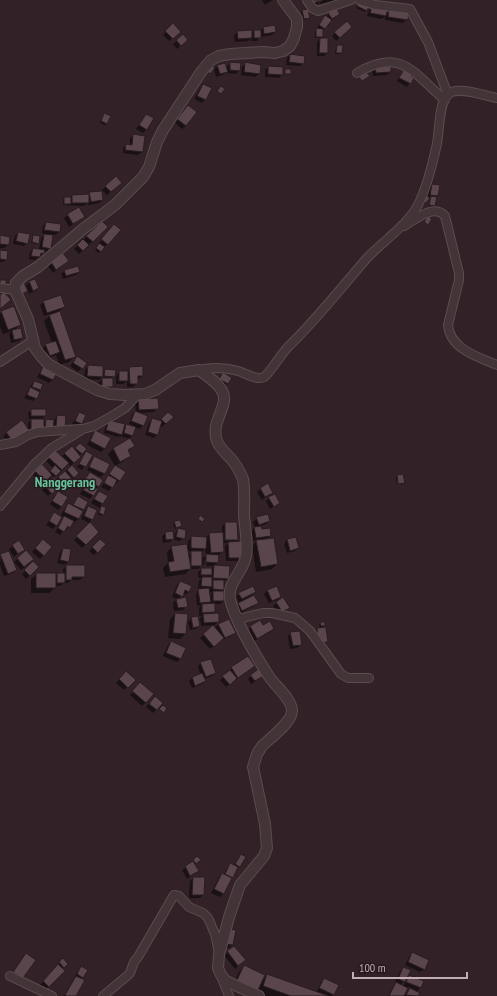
<svg xmlns="http://www.w3.org/2000/svg" width="497" height="996" font-family="'PT Sans Narrow',sans-serif">
<style>
.shadow{fill:#0007;fill-rule:evenodd}
.building{fill:#59454b;stroke:#291c20}
.lines{fill:none;stroke-linecap:round;stroke-linejoin:round}
.minor-casing{stroke:#5b4c50;stroke-width:10}
.tertiary-casing{stroke:#5b4c50;stroke-width:12}
.minor{stroke:#433438;stroke-width:8}
.tertiary{stroke:#433438;stroke-width:10}
.labels{text-anchor:middle;dominant-baseline:central;stroke-width:3;stroke-linejoin:round;paint-order:stroke}
.quarter-label{font-size:14px;font-weight:bold;fill:#66c399;stroke:#271a1e}
</style>
<rect width="100%" height="100%" fill="#322126"/>
<g class="shadow">
<polygon points="262,0 273,0 265,5"/>
<polygon points="307,0 339,0 320,4 320,2 318,4 308,6"/>
<polygon points="358,4 366,10 365,12 356,8"/>
<polygon points="372,7 386,12 389,9 407,19 403,23 385,20 385,16 382,19 367,16 369,10"/>
<polygon points="335,9 336,17 330,21 322,31 322,37 320,38 315,38 315,31 322,20"/>
<polygon points="303,10 309,18 307,19 303,20 301,12"/>
<polygon points="347,22 351,27 336,41 332,36"/>
<polygon points="173,25 180,32 169,41 163,35"/>
<polygon points="263,28 275,32 272,35 260,37 257,41 251,41 251,38 248,41 235,42 234,35 238,32 251,34 254,31 260,31"/>
<polygon points="183,36 183,43 177,49 173,44"/>
<polygon points="320,39 327,53 324,56 317,56 317,42"/>
<polygon points="337,46 341,53 340,54 335,54 336,47"/>
<polygon points="290,55 303,63 300,66 286,65 287,58"/>
<polygon points="231,63 239,70 236,74 227,73 227,66"/>
<polygon points="246,63 259,74 255,77 241,75 242,67"/>
<polygon points="218,66 226,72 223,75 216,77 214,69"/>
<polygon points="268,67 282,74 279,78 265,77 265,70"/>
<polygon points="376,67 390,72 387,75 373,76 372,71"/>
<polygon points="405,70 410,76 413,78 407,87 397,81"/>
<polygon points="203,85 205,100 202,103 194,99 200,88"/>
<polygon points="185,110 186,126 182,129 175,123"/>
<polygon points="146,115 146,130 143,133 136,129"/>
<polygon points="103,116 107,124 105,125 100,123"/>
<polygon points="134,135 142,152 138,155 123,153 123,148 127,145 130,146 130,138"/>
<polygon points="116,178 117,186 107,195 102,190"/>
<polygon points="432,185 437,195 433,207 429,206 431,195 424,204 421,202 427,198 429,188"/>
<polygon points="90,193 102,200 99,203 88,205 87,203 84,206 63,205 63,200 64,198 70,198 72,196 88,195"/>
<polygon points="68,215 83,217 69,227 64,218"/>
<polygon points="102,222 107,227 79,254 74,249"/>
<polygon points="46,223 60,225 59,232 55,235 52,235 50,248 46,252 44,251 43,253 35,260 29,259 30,252 33,249 39,250 41,238 45,234 42,233 43,226"/>
<polygon points="111,229 107,244 99,253 95,250 100,244 99,243"/>
<polygon points="18,233 27,243 24,246 13,244 15,236"/>
<polygon points="0,236 9,238 8,245 4,248 0,248"/>
<polygon points="33,236 38,243 37,244 31,243"/>
<polygon points="0,251 6,259 3,262 0,262"/>
<polygon points="63,254 64,264 53,273 48,266"/>
<polygon points="65,271 79,272 76,275 63,279 61,274"/>
<polygon points="35,280 38,288 35,291 29,294 28,290 20,295 25,287 29,282"/>
<polygon points="44,302 64,307 59,311 75,356 69,362 59,365 56,355 46,359 43,348 46,345 52,343 44,321 53,313 44,316 40,305"/>
<polygon points="2,312 20,325 14,330 22,338 19,341 11,343 9,334 12,331 3,334 0,327 0,314"/>
<polygon points="77,357 85,363 78,372 70,366"/>
<polygon points="88,366 102,373 105,370 114,376 112,378 112,387 109,390 99,390 99,382 102,379 102,377 99,380 84,379 85,370"/>
<polygon points="43,367 53,379 49,383 37,377"/>
<polygon points="130,368 142,376 139,379 137,379 137,383 133,387 127,387 127,381 123,384 116,384 116,376 119,372 127,372"/>
<polygon points="223,373 231,378 224,387 216,382"/>
<polygon points="34,382 42,385 36,398 33,401 24,398 31,385"/>
<polygon points="139,400 158,408 154,412 138,413 143,425 140,429 135,427 132,435 130,439 120,436 118,437 104,433 106,424 110,421 123,429 127,426 134,428 134,426 129,424 132,415 136,411 135,404"/>
<polygon points="32,410 45,416 41,420 43,423 47,420 54,421 57,416 64,427 43,433 9,445 3,436 22,422 28,430 28,423 32,419 29,419 28,413"/>
<polygon points="79,413 81,423 77,427 72,424"/>
<polygon points="168,413 172,417 162,427 160,425 157,434 154,438 145,435 149,423 152,419 160,421"/>
<polygon points="95,431 105,448 101,452 87,445 92,435"/>
<polygon points="130,439 134,446 128,451 129,455 124,461 115,466 108,454 113,449"/>
<polygon points="80,444 85,449 79,456 80,457 71,465 78,473 71,479 70,484 63,490 59,485 48,496 42,490 54,478 56,480 72,467 67,463 54,477 51,474 41,484 33,475 42,466 49,473 54,469 46,461 55,451 61,457 72,448 74,450"/>
<polygon points="86,453 91,455 82,470 77,467"/>
<polygon points="94,458 108,464 104,474 100,477 95,474 94,476 102,480 90,499 80,494 86,485 83,483 91,472 87,470 91,461"/>
<polygon points="115,466 120,480 116,483 115,482 109,491 101,487"/>
<polygon points="397,476 403,476 404,482 402,484 397,484 396,478"/>
<polygon points="261,489 272,492 262,500 257,492"/>
<polygon points="58,492 62,506 58,510 50,504"/>
<polygon points="99,492 107,497 100,506 105,508 101,516 98,514 100,508 91,503"/>
<polygon points="78,497 83,509 78,519 75,522 73,521 66,530 65,530 60,535 55,532 65,517 61,516 56,525 53,529 46,525 54,514 60,517 65,508 68,505 72,506"/>
<polygon points="269,498 279,503 270,509 266,501"/>
<polygon points="89,507 92,519 89,523 81,519 85,510"/>
<polygon points="257,518 269,521 266,524 260,526 261,530 270,536 266,540 277,564 272,569 256,572 252,546 257,540 253,541 251,531 255,527 253,522"/>
<polygon points="175,522 181,526 175,529 173,524"/>
<path d="M226,523L237,540L234,542L242,557L238,561H226L225,546L228,543H223V551L217,557V563L214,566L228,578L223,582V589L220,592L223,601L220,604H214V612L212,614L218,621L215,625L201,626L200,618L203,616H199V608L201,605L197,606L196,594L200,589H198L199,581L202,578H198V572L201,569H211L214,566H206L207,558H205L204,565H202L198,569H190L185,574L165,577L163,568L168,563L167,552L172,547L188,544V541L192,537L205,538L210,534L222,533V526ZM205,549L206,555L201,560V553ZM187,551L192,552L188,556ZM209,592L213,593L209,596Z"/>
<polygon points="90,524 98,532 82,548 74,540"/>
<polygon points="178,529 184,538 180,541 174,540 175,533"/>
<polygon points="166,533 173,538 170,542 163,543 162,536"/>
<polygon points="295,538 298,547 295,551 287,553 284,544 287,540"/>
<polygon points="100,540 105,544 94,555 89,551"/>
<polygon points="19,541 24,549 14,557 9,549"/>
<polygon points="40,543 51,547 40,559 32,552"/>
<polygon points="63,549 68,562 64,565 57,563 60,552"/>
<polygon points="26,551 30,563 21,570 14,562"/>
<polygon points="1,555 16,570 13,573 4,576 0,565"/>
<polygon points="33,563 38,567 26,579 22,574"/>
<polygon points="67,566 84,577 80,580 71,580 68,583 64,583 60,586 55,586 55,588 49,593 31,593 31,579 37,574 55,577 57,574 63,574 63,569"/>
<polygon points="181,582 189,592 185,595 183,594 178,599 187,606 183,610 174,611 173,603 177,599 172,597 177,585"/>
<polygon points="268,590 280,597 277,600 269,603 264,594"/>
<polygon points="255,592 249,598 258,603 254,606 239,614 235,607 239,603 236,597 239,594"/>
<polygon points="283,598 289,608 279,615 273,606"/>
<polygon points="175,614 186,615 185,634 180,639 168,638 170,619"/>
<polygon points="192,618 199,626 196,629 190,630 188,622"/>
<polygon points="228,620 235,633 231,636 221,640 210,649 200,638 218,625"/>
<polygon points="321,623 324,626 322,628 327,642 324,645 314,632 317,629 320,628 319,624"/>
<polygon points="263,626 273,629 270,632 254,641 248,630 251,627"/>
<polygon points="291,633 301,645 297,648 290,649 288,636"/>
<polygon points="171,642 185,648 180,659 177,662 163,656 168,645"/>
<polygon points="201,663 215,673 212,676 204,679 205,681 202,684 192,688 189,681 192,678 200,674 198,666"/>
<polygon points="254,666 226,687 220,680 232,668"/>
<polygon points="126,672 134,680 124,690 116,683"/>
<polygon points="251,676 260,678 251,684 248,679"/>
<polygon points="137,687 146,702 142,706 130,695"/>
<polygon points="151,701 162,703 153,713 146,707"/>
<polygon points="241,855 240,866 236,869 223,894 220,897 211,893 219,877 222,874 223,875 230,864 233,866"/>
<polygon points="197,857 199,860 194,864 198,871 187,879 182,870 193,863 192,862"/>
<polygon points="193,878 203,895 200,898 189,898 190,881"/>
<polygon points="225,933 233,944 229,948 223,947"/>
<polygon points="234,947 244,960 235,969 224,955"/>
<polygon points="413,953 424,969 420,972 405,965 409,957"/>
<polygon points="26,955 22,978 9,977 21,960"/>
<polygon points="63,960 67,964 61,969 63,971 45,990 40,985"/>
<polygon points="244,966 262,981 267,976 316,993 321,982 324,979 337,985 332,996 264,996 256,993 257,990 252,995 232,986 239,972"/>
<polygon points="81,968 83,977 74,996 64,996 78,971"/>
<path d="M404,968L405,981L410,976L423,982L420,988L416,992L419,993L417,996H388L393,987L397,983L395,982L400,971ZM406,980L403,987L400,985ZM408,987L411,988L404,995Z"/>
</g>
<g class="building">
<polygon points="311,0 322,0 322,1 312,3"/>
<polygon points="359,1 369,6 367,11 357,6"/>
<polygon points="372,6 388,9 386,16 370,13"/>
<polygon points="336,7 340,14 332,19 328,13"/>
<polygon points="389,8 409,11 408,20 388,17"/>
<polygon points="308,9 310,18 304,19 302,10"/>
<polygon points="325,15 332,20 325,29 319,25"/>
<polygon points="347,21 352,27 340,38 334,32"/>
<polygon points="173,23 181,32 173,39 165,31"/>
<polygon points="275,25 276,32 264,34 263,27"/>
<polygon points="316,28 323,29 323,37 316,37"/>
<polygon points="252,30 252,38 238,39 237,31"/>
<rect x="254" y="30" width="7" height="8"/>
<polygon points="183,34 188,40 181,46 176,40"/>
<polygon points="320,38 328,38 328,53 319,53"/>
<polygon points="337,45 343,45 342,53 336,53"/>
<polygon points="290,54 305,56 304,64 289,62"/>
<polygon points="230,62 241,63 240,71 230,70"/>
<polygon points="245,62 261,65 260,74 244,72"/>
<polygon points="225,63 228,72 220,74 217,65"/>
<polygon points="210,65 215,68 210,74 206,70"/>
<polygon points="391,65 391,72 376,73 375,66"/>
<polygon points="268,66 283,67 283,75 268,74"/>
<rect x="285" y="69" width="6" height="5"/>
<polygon points="404,69 412,73 411,76 414,78 411,84 399,78"/>
<polygon points="366,72 370,76 362,81 359,77"/>
<polygon points="203,84 212,88 206,100 197,96"/>
<polygon points="221,86 225,89 221,94 217,91"/>
<polygon points="188,105 197,112 186,126 177,119"/>
<polygon points="104,113 111,116 107,124 101,121"/>
<polygon points="146,114 154,118 147,130 139,125"/>
<polygon points="133,134 145,136 143,152 125,150 126,144 132,145"/>
<polygon points="116,176 122,183 111,192 105,186"/>
<polygon points="432,184 440,185 438,196 430,195"/>
<polygon points="102,191 103,200 91,202 89,192"/>
<polygon points="89,194 89,203 72,203 72,195"/>
<polygon points="425,195 430,198 426,203 422,200"/>
<polygon points="431,196 437,197 435,206 429,205"/>
<rect x="64" y="197" width="7" height="7"/>
<polygon points="79,207 85,217 73,224 67,214"/>
<polygon points="428,216 432,219 428,225 424,222"/>
<polygon points="102,221 108,227 93,242 86,236"/>
<polygon points="46,222 61,224 60,232 44,230"/>
<polygon points="114,224 121,230 108,245 101,239"/>
<polygon points="18,232 30,234 28,244 16,241"/>
<polygon points="44,234 53,235 51,249 42,247"/>
<polygon points="0,235 10,237 9,245 0,244"/>
<polygon points="33,235 40,236 39,244 32,242"/>
<polygon points="83,239 89,245 83,251 77,245"/>
<polygon points="99,243 105,247 101,252 96,248"/>
<polygon points="33,248 45,250 44,254 41,253 40,257 31,256"/>
<polygon points="0,250 8,251 7,260 0,259"/>
<polygon points="63,253 69,261 56,270 51,262"/>
<polygon points="78,266 80,272 66,276 64,270"/>
<polygon points="35,279 39,288 33,291 29,281"/>
<rect x="0" y="280" width="6" height="6"/>
<polygon points="24,283 28,291 22,294 17,286"/>
<polygon points="4,292 11,300 0,309 0,295"/>
<polygon points="61,295 65,307 47,313 43,301"/>
<polygon points="14,306 21,325 8,330 1,311"/>
<polygon points="60,311 76,357 65,360 49,315"/>
<polygon points="21,328 23,338 14,340 12,330"/>
<polygon points="56,341 60,352 50,356 45,344"/>
<polygon points="77,356 87,363 83,369 73,363"/>
<polygon points="88,365 103,366 103,377 87,376"/>
<polygon points="43,366 57,373 53,380 40,374"/>
<polygon points="143,366 143,376 138,376 138,384 130,384 129,367"/>
<polygon points="105,369 116,370 115,377 104,376"/>
<rect x="119" y="371" width="9" height="10"/>
<polygon points="223,372 232,378 228,384 219,379"/>
<rect x="102" y="378" width="11" height="9"/>
<polygon points="34,381 43,384 41,390 32,387"/>
<polygon points="30,387 40,392 37,399 27,395"/>
<polygon points="158,398 159,409 139,410 138,399"/>
<rect x="31" y="409" width="15" height="7"/>
<polygon points="135,411 148,416 144,426 131,421"/>
<polygon points="79,412 86,415 82,424 75,421"/>
<polygon points="168,412 174,417 166,424 161,419"/>
<polygon points="57,415 66,416 65,428 56,427"/>
<polygon points="152,418 162,421 158,435 148,432"/>
<rect x="31" y="419" width="13" height="11"/>
<polygon points="46,419 54,420 53,430 45,429"/>
<polygon points="22,420 29,430 13,442 6,432"/>
<polygon points="109,420 125,424 122,435 106,430"/>
<polygon points="126,424 136,427 133,436 124,433"/>
<polygon points="95,430 111,438 105,449 90,441"/>
<polygon points="130,438 135,446 128,450 131,456 120,462 113,448"/>
<polygon points="80,443 87,449 82,454 75,448"/>
<polygon points="72,446 81,457 74,463 64,453"/>
<polygon points="55,450 69,463 62,470 48,457"/>
<polygon points="86,451 93,455 86,467 79,464"/>
<polygon points="94,456 110,464 105,474 89,467"/>
<polygon points="42,464 52,475 45,482 35,471"/>
<polygon points="55,465 61,471 56,476 50,471"/>
<polygon points="72,465 79,473 74,478 67,470"/>
<polygon points="115,465 126,472 120,481 109,474"/>
<polygon points="65,471 74,481 67,487 58,477"/>
<polygon points="90,472 103,480 99,487 85,479"/>
<polygon points="403,474 405,483 398,484 397,475"/>
<polygon points="108,475 117,480 113,488 104,483"/>
<polygon points="54,477 62,485 52,494 45,486"/>
<polygon points="87,483 98,489 94,496 83,490"/>
<polygon points="268,483 273,493 265,497 260,488"/>
<polygon points="58,491 68,497 62,507 52,501"/>
<polygon points="99,491 108,496 103,504 94,499"/>
<polygon points="275,494 280,503 274,507 268,497"/>
<polygon points="78,496 88,502 84,510 73,505"/>
<polygon points="68,503 83,511 79,519 64,512"/>
<polygon points="88,506 97,510 93,520 84,516"/>
<polygon points="101,506 106,507 104,515 99,513"/>
<polygon points="54,512 62,517 57,526 49,521"/>
<polygon points="268,514 270,521 259,525 256,517"/>
<polygon points="200,515 205,519 202,522 198,519"/>
<polygon points="64,516 74,521 70,528 68,526 64,532 58,528"/>
<polygon points="180,520 182,526 176,528 174,521"/>
<polygon points="90,522 99,532 86,545 76,536"/>
<polygon points="225,522 237,522 238,540 225,540"/>
<polygon points="261,526 262,529 270,528 271,536 256,538 254,527"/>
<polygon points="178,528 186,530 185,539 176,537"/>
<polygon points="173,531 174,539 166,540 165,532"/>
<polygon points="223,532 224,552 211,553 209,533"/>
<polygon points="191,536 207,537 206,549 191,548"/>
<polygon points="296,537 299,548 290,551 287,539"/>
<polygon points="274,538 278,564 261,567 256,540"/>
<polygon points="43,539 52,547 44,556 35,548"/>
<polygon points="100,539 106,544 98,553 92,547"/>
<polygon points="19,540 25,550 18,554 12,545"/>
<polygon points="242,541 243,558 229,558 228,542"/>
<polygon points="187,544 191,569 170,572 168,562 174,561 171,546"/>
<polygon points="63,548 71,549 69,562 60,560"/>
<polygon points="26,550 34,559 24,567 17,558"/>
<polygon points="9,551 17,570 8,574 0,554"/>
<rect x="191" y="551" width="11" height="15"/>
<polygon points="206,554 219,555 218,563 206,562"/>
<polygon points="33,561 39,567 30,576 24,570"/>
<polygon points="66,565 85,565 85,577 72,577 72,580 66,580"/>
<polygon points="214,565 230,566 229,579 213,578"/>
<rect x="201" y="568" width="11" height="7"/>
<rect x="36" y="573" width="20" height="15"/>
<rect x="57" y="573" width="8" height="10"/>
<polygon points="202,577 212,577 212,587 201,586"/>
<polygon points="213,580 224,580 224,590 213,589"/>
<polygon points="180,581 192,586 189,592 185,590 183,597 175,593"/>
<polygon points="253,586 256,592 242,599 238,593"/>
<polygon points="277,586 281,597 272,601 267,590"/>
<polygon points="209,588 211,602 200,603 198,589"/>
<rect x="213" y="591" width="11" height="10"/>
<polygon points="254,595 259,603 242,611 238,603"/>
<polygon points="186,597 188,607 178,608 176,599"/>
<polygon points="283,597 290,608 282,612 276,602"/>
<polygon points="215,603 215,612 202,613 202,604"/>
<polygon points="175,613 188,614 186,634 173,633"/>
<polygon points="219,613 219,622 204,623 203,614"/>
<polygon points="198,616 200,626 193,628 191,617"/>
<polygon points="229,619 236,633 225,638 218,624"/>
<polygon points="260,620 263,625 270,621 274,629 257,639 250,626"/>
<polygon points="320,622 325,622 325,626 321,626"/>
<polygon points="213,625 224,638 214,647 203,634"/>
<polygon points="326,627 328,642 320,643 318,640 317,628"/>
<polygon points="300,631 302,645 293,646 290,632"/>
<polygon points="171,641 186,648 181,659 166,653"/>
<polygon points="248,656 255,666 238,678 231,667"/>
<polygon points="211,659 216,673 206,677 200,662"/>
<polygon points="260,668 265,675 255,681 250,675"/>
<polygon points="230,670 237,678 230,685 222,676"/>
<polygon points="126,671 136,680 128,688 119,679"/>
<polygon points="202,673 206,681 195,686 192,677"/>
<polygon points="140,682 154,694 146,703 132,691"/>
<polygon points="155,696 163,703 157,710 149,704"/>
<polygon points="163,705 167,708 164,713 159,709"/>
<polygon points="241,854 246,857 240,867 235,864"/>
<polygon points="197,856 201,860 196,864 193,860"/>
<polygon points="193,861 199,871 190,876 185,866"/>
<polygon points="230,863 238,867 233,878 225,874"/>
<polygon points="222,873 232,878 224,894 214,889"/>
<polygon points="193,877 205,877 204,895 192,895"/>
<polygon points="228,929 236,930 233,945 225,944"/>
<polygon points="234,946 246,960 238,966 227,951"/>
<polygon points="412,952 429,960 425,970 408,962"/>
<polygon points="26,953 36,960 23,978 13,972"/>
<polygon points="63,958 68,964 64,968 59,962"/>
<polygon points="58,964 65,971 49,987 43,981"/>
<polygon points="244,965 265,975 258,990 237,980"/>
<polygon points="81,966 88,970 83,978 77,974"/>
<polygon points="403,967 411,970 405,982 398,979"/>
<polygon points="267,974 329,996 291,996 263,986"/>
<polygon points="409,975 424,981 421,988 406,982"/>
<polygon points="76,976 85,980 76,996 67,996 65,995"/>
<polygon points="324,978 339,985 334,995 319,988"/>
<polygon points="396,982 408,988 404,996 389,996"/>
<polygon points="410,988 420,993 418,996 406,995"/>
</g>
<g class="lines">
<defs>
<g id="minor">
<polyline points="307,0 312,8 318,11 351,0"/>
<polyline points="359,0 375,5 410,9 428,42 448,95"/>
<path d="M357,73C402,47 413,73 445,100"/>
<path d="M404,226C415,220 434,203 445,216L459,273V280L448,325C450,349 478,357 497,365"/>
<polyline points="0,288 15,290"/>
<polyline points="0,362 34,340"/>
<path d="M199,370C213,367 224,367 238,371C245,373 257,381 264,377C270,373 281,354 288,347C317,319 341,288 367,258C382,242 410,223 419,203C427,186 432,166 436,148C440,134 438,106 447,95C456,85 485,96 497,98"/>
<polyline points="0,445 16,442 28,435 37,432 80,429"/>
<polyline points="0,506 34,465 52,448 83,429 94,426 112,416 125,408 137,395"/>
<polyline points="238,619 263,613 272,613 295,618 310,631 341,674 348,678 369,678"/>
<polyline points="10,976 52,996"/>
<polyline points="221,976 229,996"/>
<polyline points="103,996 127,976 130,973 134,962 138,957 174,895 179,896 189,907 203,913 208,918 215,934 219,953"/>
</g>
<path id="tertiary" d="M259,996L226,981L221,975L218,968L219,955L229,917L240,885L264,856L267,848L265,824L253,767L257,754L262,746C270,738 293,722 292,710C291,698 274,685 268,675C256,656 235,620 230,599C227,585 241,573 245,560C249,547 245,529 244,515C244,503 245,491 243,479C240,472 237,466 232,460C227,454 220,449 217,441C210,422 229,406 223,393C219,383 207,376 199,370L180,373L155,390L145,394L126,395L110,394L97,390L59,370L48,364L41,356L35,348L28,319L15,290L16,283L23,276L38,267L83,229L115,205L143,177L149,167L157,142L163,130L201,72L211,60L219,56L230,54L262,52L275,53L283,51L290,46L294,38L297,27V19L283,0"/>
</defs>
<use href="#minor" class="minor-casing"/>
<use href="#tertiary" class="tertiary-casing"/>
<use href="#minor" class="minor"/>
<use href="#tertiary" class="tertiary"/>
</g>
<g class="labels">
<g class="quarter-label">
<text x="65" y="482">Nanggerang</text>
</g>
</g>
<path d="M353 972v6h114v-6" fill="none" stroke="#c0aeb3" stroke-width="2"/>
<text x="359" y="972" font-size="12" fill="#c0aeb3" stroke="#271a1e" stroke-width="3" paint-order="stroke">100 m</text>
</svg>
